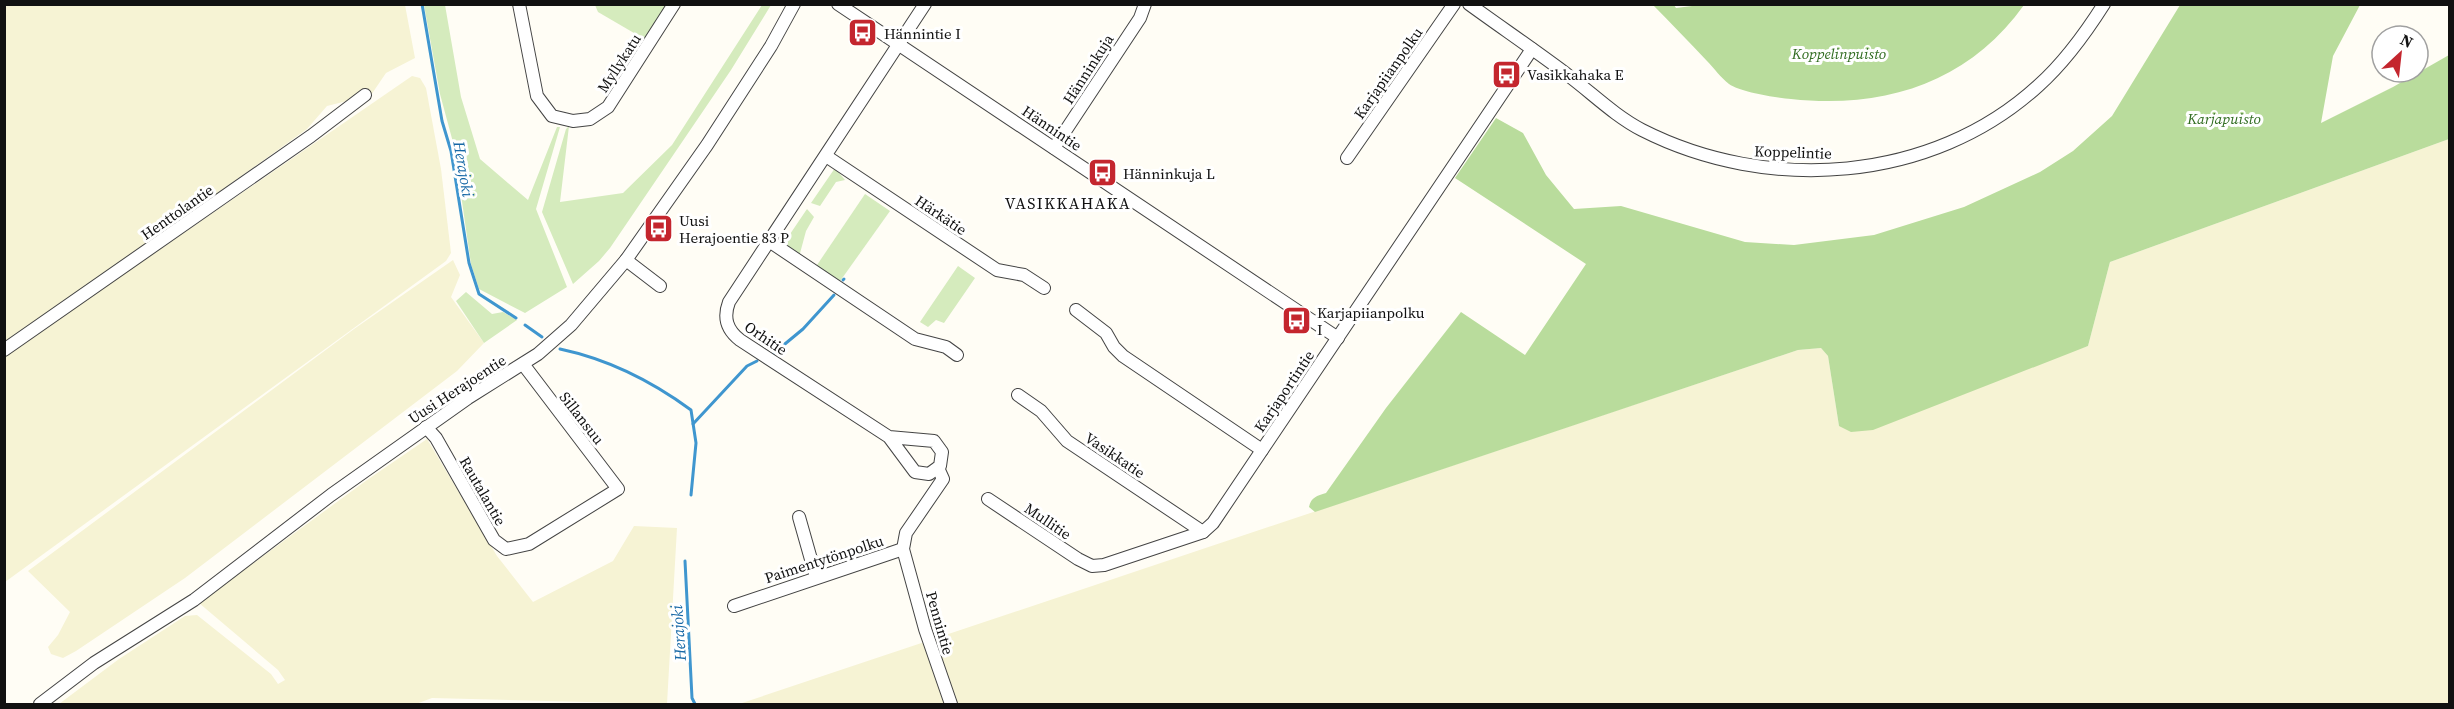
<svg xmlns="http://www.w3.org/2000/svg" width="2454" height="709" font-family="'Source Serif 4',serif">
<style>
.farmland{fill:#f6f3d4}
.green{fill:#d5ebbd}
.forest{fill:#b9dc9c}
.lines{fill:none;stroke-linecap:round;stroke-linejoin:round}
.stream{stroke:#3f96cf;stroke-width:3}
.street-casing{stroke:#444;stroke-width:14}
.street{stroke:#fff;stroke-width:12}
.labels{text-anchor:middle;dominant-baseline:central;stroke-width:6;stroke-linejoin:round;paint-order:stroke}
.poi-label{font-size:15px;fill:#111;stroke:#fff;text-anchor:start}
.park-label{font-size:15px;font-style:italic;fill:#2f6b1f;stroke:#fff}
.street-label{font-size:15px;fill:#111;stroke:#fff}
.water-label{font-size:16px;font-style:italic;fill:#1768a6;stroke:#fff}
.neighbourhood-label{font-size:16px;letter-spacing:1.5px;fill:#111;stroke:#fff}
</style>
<rect width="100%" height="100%" fill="#fffdf5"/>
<g class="farmland">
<polygon points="5,5 405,5 415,58 386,73 371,95 327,106 307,129 5,345"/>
<polygon points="412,76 420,78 426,88 441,169 451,253 446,261 5,582 5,356"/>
<polygon points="2449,139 2449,704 739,704 1798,350 1821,348 1828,356 1839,426 2088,346 2110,262"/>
<polygon points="453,260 460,275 451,297 484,343 457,371 185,578 76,651 63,658 51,654 48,647 58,635 70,612 28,571 354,329"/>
<polygon points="427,439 497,556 533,602 613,561 634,526 677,528 667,704 432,698 416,704 59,704 119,659 185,616 197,615 271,674 278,684 285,680 278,670 199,603 367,480"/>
</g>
<g class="green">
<polygon points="424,5 445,5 461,97 480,159 528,200 557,127 560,127 536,209 567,287 525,313 479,289 471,264 454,146 440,94"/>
<polygon points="595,5 669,5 646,40 598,12"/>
<polygon points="762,5 771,5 731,70 610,248 599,261 573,284 542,212 566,129 569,126 560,202 623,193 672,145"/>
<polygon points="835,168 845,180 836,182 820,206 811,203"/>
<polygon points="865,194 890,211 838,284 815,268"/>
<polygon points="807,209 814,217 806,231 799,257 782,246"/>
<polygon points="958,266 975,278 944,323 936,320 928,327 920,322"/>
<polygon points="466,292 492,314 503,312 517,320 484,343 456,301"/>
</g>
<g class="forest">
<path d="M1700,5V4L2024,5C1968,83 1885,109 1791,99C1777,98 1740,92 1729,84C1721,78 1714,68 1707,61C1689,42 1671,23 1653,5H1674L1676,8Z"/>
<path d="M2180,5H2360L2333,56L2321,123L2393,87L2449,55V139L2110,262L2088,346L1873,430L1851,432L1839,426L1828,356L1821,348L1798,350L1315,512L1309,507C1311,497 1317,496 1326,493L1386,408L1461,312L1525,355L1586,264L1455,178L1496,118L1523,133L1546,175L1574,209L1621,206L1745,242L1794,245L1874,235L1964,207L2040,172L2073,151L2112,116Z"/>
</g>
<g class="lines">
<g class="stream">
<polyline points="422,4 442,121 451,151 469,263 479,294 516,318"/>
<polyline points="843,280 844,279"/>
<polyline points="525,325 542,337"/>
<path d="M560,349C607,359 653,382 691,410L696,443L691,495"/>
<polyline points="774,353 803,329 834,295"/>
<polyline points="693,424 747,366 757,361"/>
<polyline points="685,561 692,698 695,704"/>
</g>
<defs>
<g id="street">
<polyline points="519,4 537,96 552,116 573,121 590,119 608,107 674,4"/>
<polyline points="838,4 1338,338"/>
<path d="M1469,4C1502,28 1536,51 1569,76C1593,94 1615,116 1642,130C1768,194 1932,183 2038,86C2065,62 2085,34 2104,4"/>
<polyline points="1054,148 1140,18 1145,4"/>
<polyline points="826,156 997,270 1024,275 1044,288"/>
<polyline points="1347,158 1454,4"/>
<polyline points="769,241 915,339 946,347 957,355"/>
<polyline points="626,260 660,286"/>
<polyline points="1076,310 1106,333 1114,347 1123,356 1262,450"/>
<polyline points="4,350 311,136 365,95"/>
<polyline points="1018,395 1041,411 1067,441 1203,532"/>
<polyline points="426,427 436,438 494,540 506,549 529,544 618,489 523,364"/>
<path d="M889,437L934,441L942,452L940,466L929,474L915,472L889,437L740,340C727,330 723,318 729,302L925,4"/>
<polyline points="938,468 943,479 906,533 903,549 925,629 951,704"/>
<polyline points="988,499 1078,559 1092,566 1104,565 1203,532 1213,523 1532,49"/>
<polyline points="799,517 816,577"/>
<polyline points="734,606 903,549"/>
<polyline points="40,704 94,663 194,600 331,495 468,398 538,354 571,325 626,260 707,145 771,46 794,4"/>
</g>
</defs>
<use href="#street" class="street-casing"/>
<use href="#street" class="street"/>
</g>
<defs>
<symbol id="bus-square" viewBox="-11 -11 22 22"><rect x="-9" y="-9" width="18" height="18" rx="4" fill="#c4262e" stroke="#fff"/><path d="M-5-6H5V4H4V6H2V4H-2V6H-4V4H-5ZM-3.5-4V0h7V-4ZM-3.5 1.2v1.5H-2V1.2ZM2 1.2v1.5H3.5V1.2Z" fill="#fff"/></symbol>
</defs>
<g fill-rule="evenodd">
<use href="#bus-square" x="846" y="16" width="33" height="33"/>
<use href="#bus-square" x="1490" y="58" width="33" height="33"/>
<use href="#bus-square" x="1086" y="156" width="33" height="33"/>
<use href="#bus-square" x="642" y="212" width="33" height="33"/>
<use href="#bus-square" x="1280" y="304" width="33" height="33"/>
</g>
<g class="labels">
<g class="poi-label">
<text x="884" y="33">Hännintie I</text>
<text x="1527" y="74">Vasikkahaka E</text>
<text x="1123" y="173">Hänninkuja L</text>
<text x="679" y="220">Uusi<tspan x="679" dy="17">Herajoentie 83 P</tspan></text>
<text x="1317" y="312">Karjapiianpolku<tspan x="1317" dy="17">I</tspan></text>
</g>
<g class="park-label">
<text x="1839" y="53">Koppelinpuisto</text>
<text x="2224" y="118">Karjapuisto</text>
</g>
<g class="street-label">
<text transform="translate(619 63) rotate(-57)">Myllykatu</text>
<text transform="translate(1088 69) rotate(-57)">Hänninkuja</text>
<text transform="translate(1388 73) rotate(-55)">Karjapiianpolku</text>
<text transform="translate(1052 128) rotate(34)">Hännintie</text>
<text transform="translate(1793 152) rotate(2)">Koppelintie</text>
<text transform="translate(177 212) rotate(-35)">Henttolantie</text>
<text transform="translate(941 215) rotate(34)">Härkätie</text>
<text transform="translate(766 338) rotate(34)">Orhitie</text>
<text transform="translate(457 389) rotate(-33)">Uusi Herajoentie</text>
<text transform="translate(1284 391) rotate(-56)">Karjaportintie</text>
<text transform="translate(582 418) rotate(52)">Sillansuu</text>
<text transform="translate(1115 455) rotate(34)">Vasikkatie</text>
<text transform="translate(483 491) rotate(60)">Rautalantie</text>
<text transform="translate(1048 521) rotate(34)">Mullitie</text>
<text transform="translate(824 559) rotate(-18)">Paimentytönpolku</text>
<text transform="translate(940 623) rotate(74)">Pennintie</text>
</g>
<g class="water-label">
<text transform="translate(464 169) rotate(80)">Herajoki</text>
<text transform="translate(678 633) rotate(-94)">Herajoki</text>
</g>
<g class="neighbourhood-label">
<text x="1068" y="203">VASIKKAHAKA</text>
</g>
</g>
<rect width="2454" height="709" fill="none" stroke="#111111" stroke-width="12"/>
<g transform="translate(2400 54) rotate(27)"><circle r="28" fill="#ffffff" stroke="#a0a0a0" stroke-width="1.5"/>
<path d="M0-4.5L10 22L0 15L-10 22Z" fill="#c4262e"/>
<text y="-9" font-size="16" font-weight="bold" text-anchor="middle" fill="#111111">N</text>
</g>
</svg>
